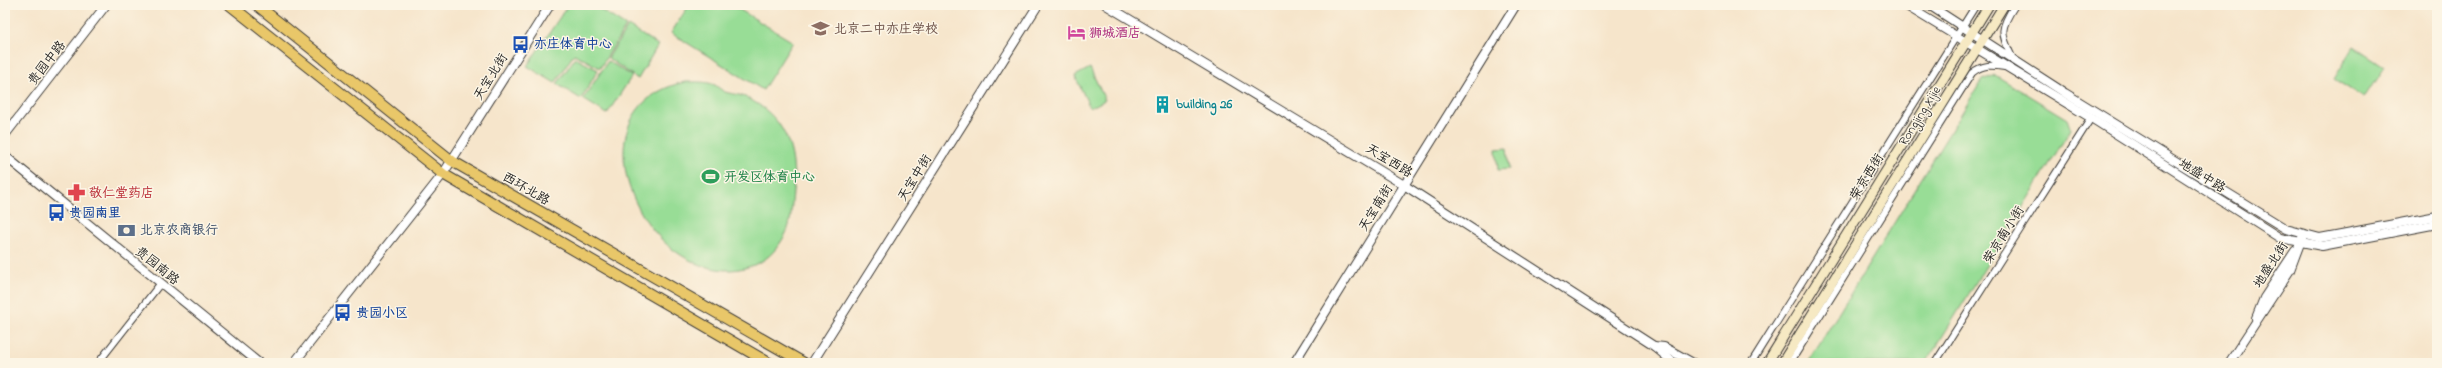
<svg xmlns="http://www.w3.org/2000/svg" width="2442" height="368" font-family="'Indie Flower','LXGW WenKai TC',sans-serif">
<style>
.green{fill:#98dd96;stroke:#5a7c59}
.lines{fill:none;stroke-linecap:round;stroke-linejoin:round}
.minor-casing{stroke:#3d3a36;stroke-width:8}
.tertiary-casing{stroke:#3d3a36;stroke-width:10}
.secondary-casing{stroke:#3d3a36;stroke-width:11}
.primary-casing{stroke:#3d3a36;stroke-width:12}
.minor{stroke:#fff;stroke-width:6}
.tertiary{stroke:#fff;stroke-width:8}
.secondary{stroke:#f6e9c3;stroke-width:9}
.primary{stroke:#e9c769;stroke-width:10}
.labels{text-anchor:middle;dominant-baseline:central;stroke-width:3;stroke-linejoin:round;paint-order:stroke}
.education-label{font-size:13px;font-weight:bold;fill:#785e54;stroke:#fcf5e5;text-anchor:start}
.hotel-label{font-size:13px;font-weight:bold;fill:#b23c85;stroke:#fcf5e5;text-anchor:start}
.transit-label{font-size:13px;font-weight:bold;fill:#164399;stroke:#fcf5e5;text-anchor:start}
.street-label{font-size:13px;fill:#1c1c1c;stroke:#fcf5e5}
.culture-label{font-size:13px;font-weight:bold;fill:#0d838f;stroke:#fcf5e5;text-anchor:start}
.leisure-label{font-size:13px;font-weight:bold;fill:#27864d;stroke:#fcf5e5;text-anchor:start}
.health-label{font-size:13px;font-weight:bold;fill:#be3a42;stroke:#fcf5e5;text-anchor:start}
.service-label{font-size:13px;font-weight:bold;fill:#4e5e75;stroke:#fcf5e5;text-anchor:start}
</style>
<rect width="100%" height="100%" fill="#fcf5e5"/>
<filter id="ink" filterUnits="userSpaceOnUse"><feTurbulence type="fractalNoise" baseFrequency=".025" numOctaves="2"/><feDisplacementMap in="SourceGraphic" scale="8" xChannelSelector="R" yChannelSelector="G"/><feConvolveMatrix kernelMatrix="1 2 1 2 8 2 1 2 1" color-interpolation-filters="sRGB"/></filter>
<filter id="wash" filterUnits="userSpaceOnUse"><feTurbulence type="fractalNoise" baseFrequency=".012" numOctaves="4" result="noise"/><feDisplacementMap in="SourceGraphic" scale="16" xChannelSelector="R" yChannelSelector="G"/><feGaussianBlur stdDeviation="0.9" result="paint"/><feColorMatrix in="noise" values="0 0 0 0 0 0 0 0 0 0 0 0 0 0 0 0 0 1.4 0 .05"/><feComposite in="paint" operator="in"/></filter>
<g filter="url(#wash)">
<rect width="100%" height="100%" fill="#f6e5cb"/>
<g class="green">
<polygon points="568,5 593,5 626,26 600,68 574,54 555,83 527,66"/>
<polygon points="689,5 732,5 793,42 763,90 671,33"/>
<polygon points="628,26 658,45 638,79 608,58"/>
<polygon points="2354,47 2384,67 2364,98 2334,79"/>
<polygon points="575,58 598,70 581,99 557,84"/>
<polygon points="608,61 632,76 607,114 583,99"/>
<polygon points="1090,68 1105,100 1090,108 1075,76"/>
<polygon points="1995,75 2067,119 2071,129 1926,363 1808,363 1982,80"/>
<path d="M685,82C694,82 706,81 715,85C718,87 721,90 725,92C731,94 738,94 745,97C786,116 797,151 793,192C790,220 793,228 774,251C764,263 747,269 731,270C636,272 570,107 685,82Z"/>
<polygon points="1507,148 1509,169 1498,170 1496,149"/>
</g>
</g>
<g filter="url(#ink)">
<g class="lines">
<defs>
<g id="minor">
<path d="M2012,57C2000,33 2000,28 2015,5"/>
<polyline points="98,363 160,284"/>
<polyline points="1751,363 1976,5"/>
<path d="M1790,363L1972,73C1983,64 1992,65 2005,67"/>
<polyline points="1935,363 2091,118"/>
</g>
<g id="tertiary">
<polyline points="1106,5 1404,185 1654,346 1674,363"/>
<polyline points="1905,5 2096,121 2280,238 2322,246 2437,224"/>
<polyline points="1929,5 2065,93 2286,229 2320,238 2437,216"/>
<polyline points="5,135 106,5"/>
<polyline points="5,156 259,363"/>
<polyline points="2256,318 2264,298 2295,251"/>
<polyline points="1654,346 1664,347 1693,363"/>
<polyline points="294,363 443,174 550,5"/>
<polyline points="812,363 1038,5"/>
<polyline points="1294,363 1516,5"/>
<polyline points="2229,363 2290,270 2302,238"/>
</g>
<g id="secondary">
<polyline points="1767,363 1989,5"/>
<polyline points="1782,363 2004,5"/>
</g>
<g id="primary">
<polyline points="230,5 443,174 769,363"/>
<polyline points="257,5 452,161 804,363"/>
</g>
</defs>
<use href="#minor" class="minor-casing"/>
<use href="#tertiary" class="tertiary-casing"/>
<use href="#secondary" class="secondary-casing"/>
<use href="#primary" class="primary-casing"/>
<use href="#minor" class="minor"/>
<use href="#tertiary" class="tertiary"/>
<use href="#secondary" class="secondary"/>
<use href="#primary" class="primary"/>
</g>
</g>
<defs>
<symbol id="school-bare" viewBox="-9 -9 18 18"><path d="M0-5L7-2L0 1L-7-2ZM-4 1L0 2.5L4 1V4Q0 6-4 4Z" fill="#8d6e63" stroke="#fcf5e5" stroke-width="2.5" paint-order="stroke"/></symbol>
<symbol id="hotel-bare" viewBox="-9 -9 18 18"><path d="M-6-4.5h1.5V1H6V5H4.5V3h-9V5H-6ZM-4 0a1.8 1.8 0 1 1 3.6 0ZM.5 0V-2.5h3Q6-2.5 6 0Z" fill="#d1479c" stroke="#fcf5e5" stroke-width="2.5" paint-order="stroke"/></symbol>
<symbol id="bus-bare" viewBox="-9 -9 18 18"><path d="M-5-6H5V4H4V6H2V4H-2V6H-4V4H-5ZM-3.5-4V0h7V-4ZM-3.5 1.2v1.5H-2V1.2ZM2 1.2v1.5H3.5V1.2Z" fill="#1a4fb4" stroke="#fcf5e5" stroke-width="2.5" paint-order="stroke"/></symbol>
<symbol id="building-bare" viewBox="-9 -9 18 18"><path d="M-4-6H4V6H1V3H-1V6H-4ZM-2.5-4.3h1.7v1.8h-1.7ZM.8-4.3h1.7v1.8H.8ZM-2.5-1h1.7V.8h-1.7ZM.8-1h1.7V.8H.8Z" fill="#0f9aa8" stroke="#fcf5e5" stroke-width="2.5" paint-order="stroke"/></symbol>
<symbol id="stadium-bare" viewBox="-9 -9 18 18"><path d="M0-5a6.5 5 0 1 0 0 10a6.5 5 0 1 0 0-10ZM-3.5-1.8h7v3.6h-7Z" fill="#2e9e5b" stroke="#fcf5e5" stroke-width="2.5" paint-order="stroke"/></symbol>
<symbol id="pharmacy-bare" viewBox="-9 -9 18 18"><path d="M-2-6h4v4h4v4h-4v4h-4v-4h-4v-4h4Z" fill="#e0444e" stroke="#fcf5e5" stroke-width="2.5" paint-order="stroke"/></symbol>
<symbol id="bank-bare" viewBox="-9 -9 18 18"><path d="M-6-4H6V4H-6ZM0-2.3a2.3 2.3 0 1 0 0 4.6a2.3 2.3 0 1 0 0-4.6Z" fill="#5c6f8a" stroke="#fcf5e5" stroke-width="2.5" paint-order="stroke"/></symbol>
</defs>
<g fill-rule="evenodd">
<use href="#school-bare" x="808" y="16" width="25" height="25"/>
<use href="#hotel-bare" x="1064" y="20" width="25" height="25"/>
<use href="#bus-bare" x="508" y="32" width="25" height="25"/>
<use href="#building-bare" x="1150" y="92" width="25" height="25"/>
<use href="#stadium-bare" x="698" y="164" width="25" height="25"/>
<use href="#pharmacy-bare" x="64" y="180" width="25" height="25"/>
<use href="#bus-bare" x="44" y="200" width="25" height="25"/>
<use href="#bank-bare" x="114" y="218" width="25" height="25"/>
<use href="#bus-bare" x="330" y="300" width="25" height="25"/>
</g>
<g class="labels">
<g class="education-label">
<text x="834" y="29">北京二中亦庄学校</text>
</g>
<g class="hotel-label">
<text x="1089" y="33">狮城酒店</text>
</g>
<g class="transit-label">
<text x="534" y="44">亦庄体育中心</text>
<text x="69" y="213">贵园南里</text>
<text x="356" y="313">贵园小区</text>
</g>
<g class="street-label">
<text transform="translate(47 63) rotate(-52)">贵园中路</text>
<text transform="translate(491 77) rotate(-58)">天宝北街</text>
<text transform="translate(1920 116) rotate(-58)">Rongjing Xijie</text>
<text transform="translate(1389 161) rotate(31)">天宝西路</text>
<text transform="translate(2202 176) rotate(32)">地盛中路</text>
<text transform="translate(1867 177) rotate(-58)">荣京西街</text>
<text transform="translate(915 178) rotate(-58)">天宝中街</text>
<text transform="translate(526 189) rotate(30)">西环北路</text>
<text transform="translate(1376 208) rotate(-58)">天宝南街</text>
<text transform="translate(2004 235) rotate(-58)">荣京南小街</text>
<text transform="translate(2271 265) rotate(-57)">地盛北街</text>
<text transform="translate(157 266) rotate(39)">贵园南路</text>
</g>
<g class="culture-label">
<text x="1176" y="104">building 26</text>
</g>
<g class="leisure-label">
<text x="724" y="177">开发区体育中心</text>
</g>
<g class="health-label">
<text x="89" y="193">敬仁堂药店</text>
</g>
<g class="service-label">
<text x="140" y="230">北京农商银行</text>
</g>
</g>
<rect width="2442" height="368" fill="none" stroke="#fcf5e5" stroke-width="20"/>
</svg>
